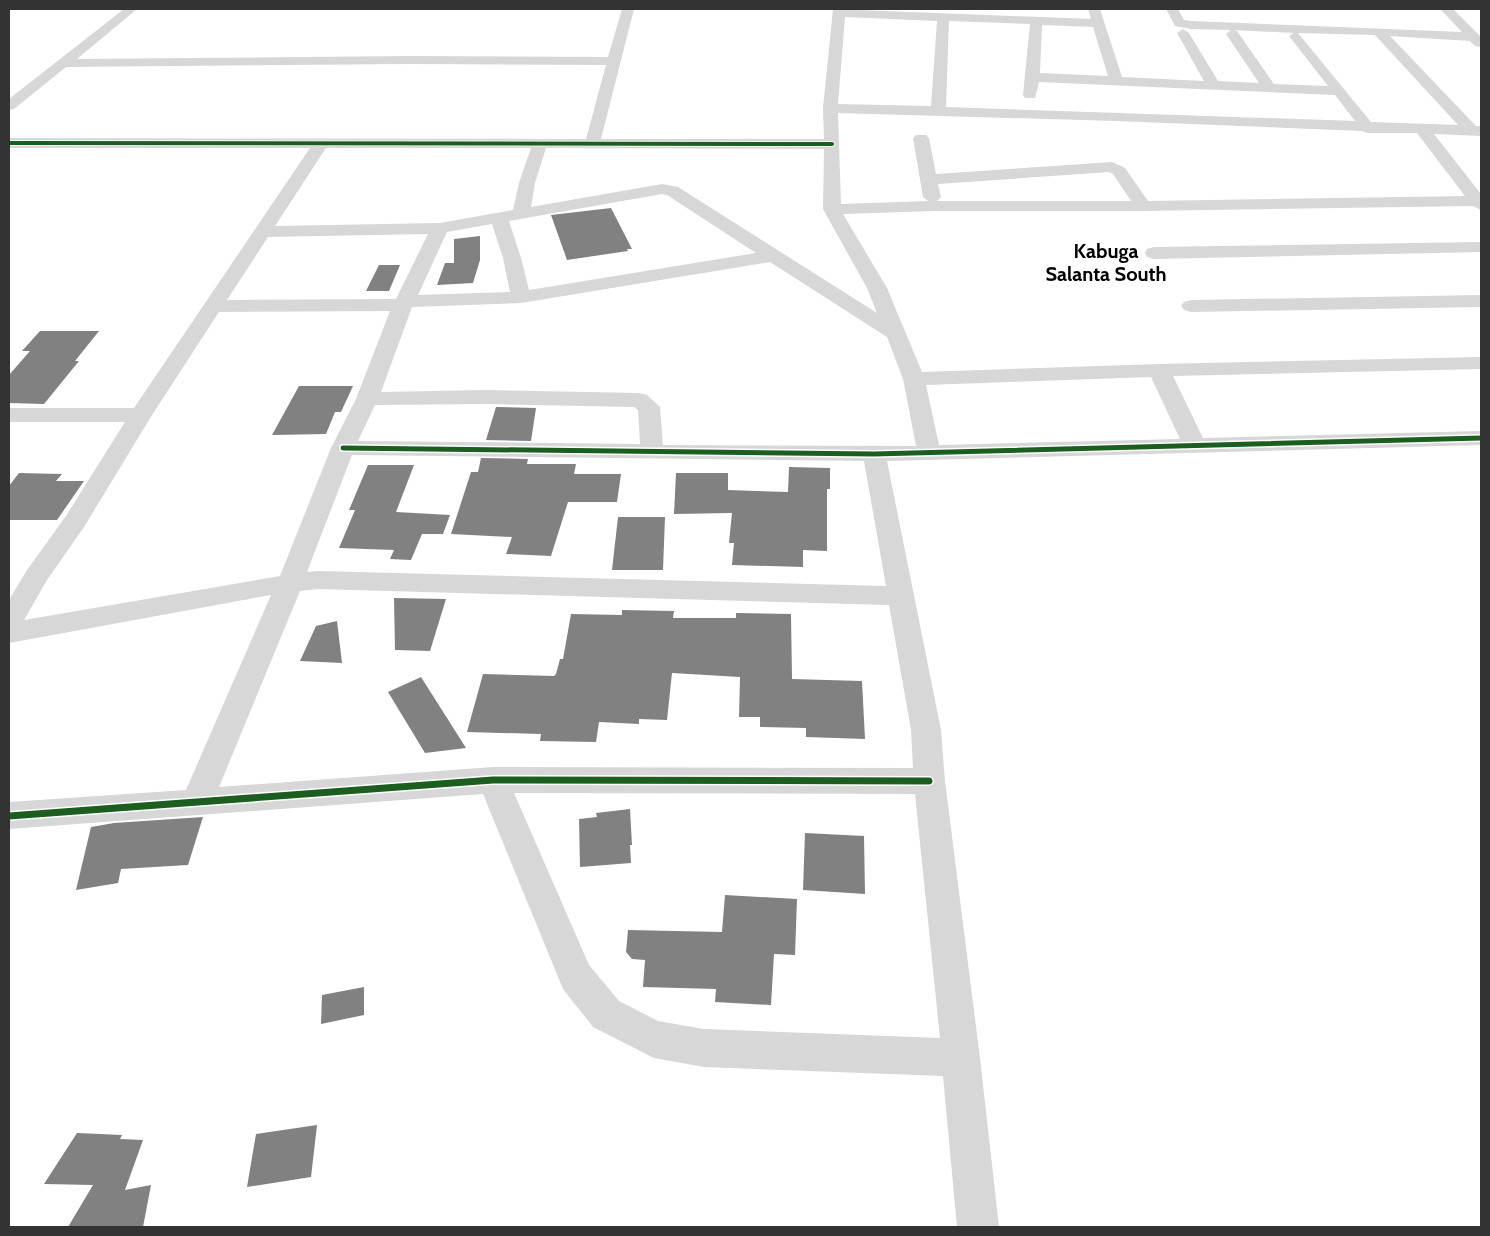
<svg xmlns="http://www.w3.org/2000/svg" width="1490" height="1236" font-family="Cabin,sans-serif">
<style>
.building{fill:#818181}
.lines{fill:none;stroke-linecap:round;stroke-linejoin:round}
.minor{fill:#d7d7d7;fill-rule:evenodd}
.cycleway-far2-casing{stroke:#fff;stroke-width:5.5}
.cycleway-far1-casing{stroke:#fff;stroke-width:8}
.cycleway-casing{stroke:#fff;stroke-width:10}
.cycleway-far2{stroke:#1b5e20;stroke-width:4}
.cycleway-far1{stroke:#1b5e20;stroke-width:5}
.cycleway{stroke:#1b5e20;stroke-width:7}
.labels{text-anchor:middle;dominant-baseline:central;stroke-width:5;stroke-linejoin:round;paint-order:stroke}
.far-district-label{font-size:20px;font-weight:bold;fill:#000;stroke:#fff}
</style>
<rect width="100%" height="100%" fill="#fff"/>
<g class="building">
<polygon points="611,208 632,249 627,249 628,251 567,260 551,215"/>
<polygon points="480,236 480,260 473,283 437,285 445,263 454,263 454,239"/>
<polygon points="379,265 400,265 389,291 366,291"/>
<polygon points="40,331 99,331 75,361 79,361 44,404 9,403 9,375 30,351 22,351"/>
<polygon points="299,386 353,386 341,412 335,412 326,434 272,435"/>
<polygon points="496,407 536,408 531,441 486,440"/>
<polygon points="481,458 528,459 527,464 576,464 574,474 621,474 617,502 568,502 551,556 506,554 512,537 451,534 471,472 478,472"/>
<polygon points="368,465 414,465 396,512 450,515 443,534 422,534 411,560 390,559 394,550 339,548 355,510 349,510"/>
<polygon points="789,467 830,468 830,489 827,489 827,551 803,550 803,567 732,565 734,543 729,543 732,513 674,514 676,473 728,473 728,490 788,492"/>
<polygon points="19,473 62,474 56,481 84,481 57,520 9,520 9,486"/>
<polygon points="618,517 665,517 663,570 612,570"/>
<polygon points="394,598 446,599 430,651 395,650"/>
<polygon points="622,610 674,611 673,618 736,618 736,613 791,614 792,679 862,681 865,739 806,737 806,728 760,727 760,717 739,717 740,677 672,673 667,720 639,719 639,724 599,722 596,742 540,741 541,734 467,732 483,674 554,676 556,674 560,659 563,659 571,614 622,615"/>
<polygon points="337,621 342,663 300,661 316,626"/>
<polygon points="421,677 466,748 425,753 388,692"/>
<polygon points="630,809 632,845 630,845 631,863 580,867 579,819 597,817 596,813"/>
<polygon points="203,817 188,865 121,869 118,883 76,890 91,827 114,823"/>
<polygon points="805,833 864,836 865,894 803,890"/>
<polygon points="725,895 797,899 795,955 774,954 771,1005 715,1002 716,989 643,987 645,960 632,959 626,952 628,930 722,932"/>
<polygon points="364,987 364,1015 321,1024 322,995"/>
<polygon points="317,1125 311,1177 247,1187 256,1134"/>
<polygon points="77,1133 122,1135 120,1139 143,1140 125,1190 151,1185 143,1227 68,1227 93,1185 44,1184"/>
</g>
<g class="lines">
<g class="minor">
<path d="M124,9H137L77,59L409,56L608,57L622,9H634L601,139H824L823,108L833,9L1091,19L1088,9H1100L1122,77L1204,81L1177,33L1183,29L1189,33L1218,81L1259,83L1226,34L1231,30L1191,29L1175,26L1166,9H1178L1184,20L1191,21L1462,32L1440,9H1453L1481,37L1480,47L1475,46L1470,41L1390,36L1476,126H1481V136L1434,134L1481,194V210L1473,206L1143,211H934L843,214L887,288L922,372L1159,364L1481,357V369L1173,376L1203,438L1481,431V445L887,461L941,730L945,781L980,1058L999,1227H957L943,1076L704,1067L654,1058L593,1027L563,989L483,794L9,829V802L186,790L271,595L9,643V600L27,570L66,516L125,422H9V408H134L310,148H9V138L586,139L606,65L409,64L66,67L14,109L9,110V99ZM845,17L937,21L931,106L838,104ZM949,21L1030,24L1023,95L1025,98H1035L1039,82L1335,95L1355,121L946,107ZM1042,25L1093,27L1108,76L1040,73ZM1233,30L1294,33L1289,36L1328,86L1274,84L1237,31ZM1298,33L1375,35L1458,125L1371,122ZM838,113L1116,121L1362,131L1368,133H1417L1465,196L1148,201L1125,168L1112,162L936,174L929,138L926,135H916L913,138L923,197L928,201L841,204ZM326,148H531L519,183L513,210L440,223L275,226ZM546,148L824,149L823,209L867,288L877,313L678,187L662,184L531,207L535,183ZM1109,172L1113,174L1131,201H937L941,197L938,184ZM662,194L667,195L756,253L529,290L521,258L509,221ZM492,224L503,258L510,292L418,295L447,232ZM428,234L396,299L227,300L268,237ZM770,262L887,337L903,379L916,446L663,445L660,407L647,395L639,393L487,390L381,392L412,307L521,303ZM390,311L356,399L331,448L280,576L24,620L47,580L84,527L152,415L219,312ZM1151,377L1180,439L939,445L926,385ZM487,404L634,407L638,410L640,444L358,441L375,405ZM352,455L864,461L886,586L318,571L307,572ZM318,589L889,605L911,730L913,768L493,767L219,787L300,591ZM514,793L915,794L940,1038L704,1029L658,1021L619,1001L589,965Z"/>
<polygon points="1481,242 1481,252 1154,259 1147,257 1145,253 1147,249 1154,247"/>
<polygon points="1481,295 1481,307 1191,312 1184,310 1181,306 1184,302 1191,300"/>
</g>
<defs>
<polyline id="cycleway-far2" points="9,143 832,144"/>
<polyline id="cycleway-far1" points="343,448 874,454 1481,438"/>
<polyline id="cycleway" points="9,816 493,780 929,781"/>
</defs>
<use href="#cycleway-far2" class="cycleway-far2-casing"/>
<use href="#cycleway-far1" class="cycleway-far1-casing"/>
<use href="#cycleway" class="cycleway-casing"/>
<use href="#cycleway-far2" class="cycleway-far2"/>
<use href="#cycleway-far1" class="cycleway-far1"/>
<use href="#cycleway" class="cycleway"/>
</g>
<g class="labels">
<g class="far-district-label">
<text x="1106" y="251">Kabuga<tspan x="1106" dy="23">Salanta South</tspan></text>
</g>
</g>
<rect width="1490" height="1236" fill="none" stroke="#333333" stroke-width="20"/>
</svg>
